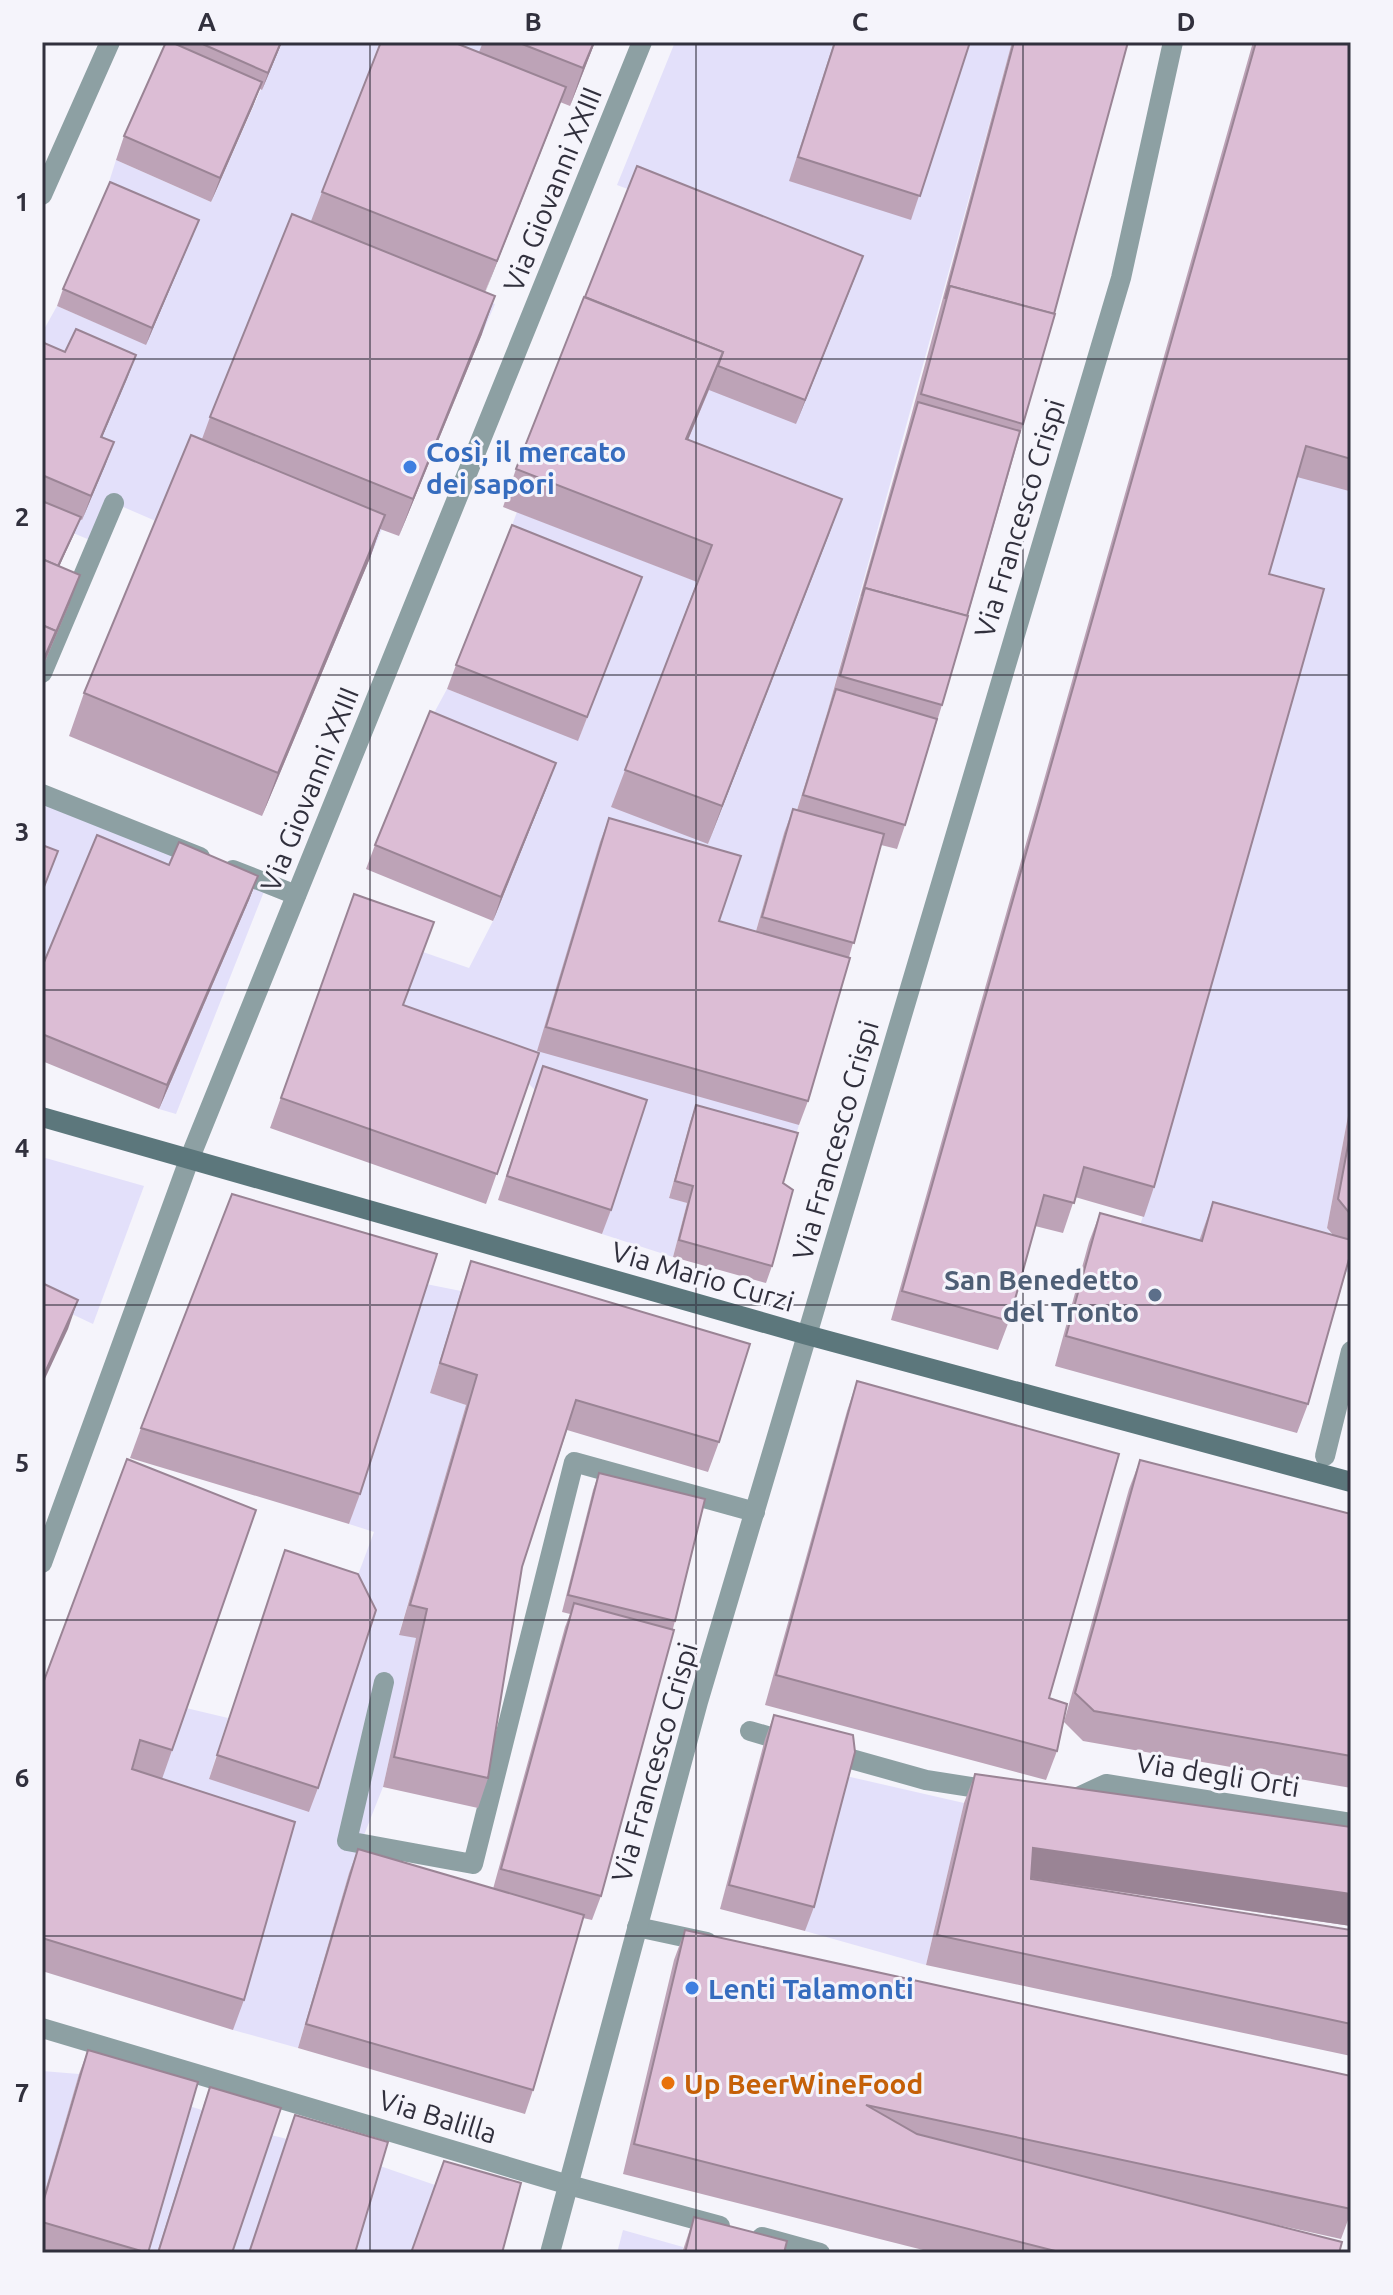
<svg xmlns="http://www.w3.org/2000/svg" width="1393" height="2295" font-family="Ubuntu,sans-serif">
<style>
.green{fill:#e3e0fa}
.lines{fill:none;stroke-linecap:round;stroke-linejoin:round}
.lane{stroke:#8da0a3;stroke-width:20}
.street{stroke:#8da0a3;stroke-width:20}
.secondary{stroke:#5c777c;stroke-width:20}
.wall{fill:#bda3b7}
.shaded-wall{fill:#9a8495}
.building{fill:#dcbdd5;stroke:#9a8495;stroke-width:2}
.grid{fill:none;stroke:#31303d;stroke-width:2;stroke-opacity:0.55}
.shop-dot{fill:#3f7fe0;stroke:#f5f4fb;stroke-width:3}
.service-dot{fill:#5c6f8a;stroke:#f5f4fb;stroke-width:3}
.food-dot{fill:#e8710a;stroke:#f5f4fb;stroke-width:3}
.labels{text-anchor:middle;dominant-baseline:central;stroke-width:6;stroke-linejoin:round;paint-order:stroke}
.street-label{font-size:28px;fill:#31303d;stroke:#f5f4fb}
.shop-label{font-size:28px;font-weight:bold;fill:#366cbe;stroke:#f5f4fb;text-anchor:start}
.service-label{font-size:28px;font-weight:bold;fill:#4e5e75;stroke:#f5f4fb;text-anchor:end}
.food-label{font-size:28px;font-weight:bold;fill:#c56008;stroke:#f5f4fb;text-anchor:start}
.neatline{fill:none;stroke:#31303d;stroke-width:3}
.grid-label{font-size:26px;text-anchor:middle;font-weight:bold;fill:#31303d}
</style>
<rect width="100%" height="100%" fill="#f5f4fb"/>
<g class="green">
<polygon points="282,42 484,42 483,299 495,304 482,334 271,269 197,454 382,529 370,558 176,478 158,522 114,503 97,543 42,520 42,333 57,306 146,344 192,237 104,198 116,160 211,202"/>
<polygon points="675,42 1012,42 827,713 794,819 784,833 753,941 710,945 600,842 799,1125 791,1150 690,1122 669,1197 687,1203 673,1257 602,1234 638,1124 535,1090 528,1083 393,1035 423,952 469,968 493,921 547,787 422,735 447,689 578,740 633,601 503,549 517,512 698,582 708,844 828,537 673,476 709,389 704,218 617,185"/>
<polygon points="1295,476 1351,484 1351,1100 1327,1228 1351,1259 1351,1273 1202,1232 1191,1271 1132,1254 1313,620 1258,604"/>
<polygon points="42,795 267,884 176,1114 159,1109 249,899 42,970"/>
<polygon points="42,1157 144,1186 93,1324 42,1300"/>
<polygon points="426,1284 461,1291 430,1393 466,1405 399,1634 416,1638 383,1787 349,1873 298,2048 233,2030 284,1852 129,1770 186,1708 228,1718 209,1779 349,1599 374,1532 349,1524"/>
<polygon points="846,1776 964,1803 926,1965 805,1931"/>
<polygon points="42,2071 79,2074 42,2201"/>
<polygon points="189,2106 202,2110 157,2253 146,2253"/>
<polygon points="271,2135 287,2139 249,2253 231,2253"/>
<polygon points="380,2166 435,2185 411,2253 354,2253"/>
<polygon points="623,2230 683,2247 682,2253 617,2253"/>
</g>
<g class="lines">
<polyline class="lane" points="384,1682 347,1841 473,1864 574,1462 755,1512"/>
<g class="street">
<polyline points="42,195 110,42"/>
<polyline points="42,673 114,503"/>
<polyline points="42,794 200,857"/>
<polyline points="233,870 296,895"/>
<polyline points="1325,1456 1351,1351"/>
<polyline points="42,1563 189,1160 642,42"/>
<polyline points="750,1731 791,1743"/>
<polyline points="826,1752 926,1780 997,1791"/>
<polyline points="1069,1797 1078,1797 1106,1784 1351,1823"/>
<polyline points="637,1927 707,1942"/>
<polyline points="42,2028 569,2185 720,2226"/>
<polyline points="762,2237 820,2253"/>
<polyline points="550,2253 698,1702 1121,278 1173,42"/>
</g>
<polyline class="secondary" points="42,1117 807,1335 1351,1482"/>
</g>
<g class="wall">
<polygon points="166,42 282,42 262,90 260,89 253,106 211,202 116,160 124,136"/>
<polygon points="483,42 595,42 570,106 560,102 485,292 482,334 399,536 380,529 370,558 262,816 69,736 84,693 202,439 210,417 311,221 322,192 479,52"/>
<polygon points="834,42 970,42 911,220 789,181"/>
<polygon points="1012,42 1128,42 1023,424 942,705 905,825 897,849 881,845 808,1101 799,1125 537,1051 600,842 609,818 719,921 756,931 784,833 793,809 797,810 827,713 907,431"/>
<polygon points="1253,42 1351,42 1351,486 1349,491 1297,477 1269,574 1154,1187 1144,1217 1075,1197 1063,1233 1035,1226 1009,1321 998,1350 891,1320"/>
<polygon points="192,237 146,345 57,306 63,289"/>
<polygon points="863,256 796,424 709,390 688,440 842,499 708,844 611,807 697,582 503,507 516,469"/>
<polygon points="42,342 65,352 136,355 102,437 114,442 82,520 80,519 59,567 69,605 42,669"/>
<polygon points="642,577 578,741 447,689 456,665"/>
<polygon points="547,787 493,921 366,869 375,845"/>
<polygon points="169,865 258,876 249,900 159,1109 42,1061 42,967"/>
<polygon points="354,894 403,1005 539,1053 486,1204 270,1128"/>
<polygon points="543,1066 611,1210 602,1234 498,1200"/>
<polygon points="1351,1100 1351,1259 1350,1257 1308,1404 1297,1433 1055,1366 1089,1242 1100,1213 1199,1241 1213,1202 1333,1235 1327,1228"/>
<polygon points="696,1105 783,1183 772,1266 766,1283 673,1257 687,1203 669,1198 690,1122"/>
<polygon points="471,1261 719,1442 708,1472 567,1430 522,1567 488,1778 478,1808 383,1787 416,1638 399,1635 466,1405 430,1393 461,1291"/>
<polygon points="857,1381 1049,1698 1057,1751 1046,1780 765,1705 847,1411"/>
<polygon points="141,1428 360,1494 349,1524 130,1458"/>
<polygon points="1140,1460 1351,1514 1351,1788 1083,1741 1064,1722 1129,1489"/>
<polygon points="599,1473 675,1621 601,1896 592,1920 583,1918 533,2090 525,2114 298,2048 349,1873 358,1849 493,1889 565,1627 570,1614 562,1612 593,1490"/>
<polygon points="256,1510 162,1779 244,2000 233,2030 42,1971 42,1686"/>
<polygon points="285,1550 318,1788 309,1812 209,1779"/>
<polygon points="774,1715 814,1907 805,1931 720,1909 765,1739"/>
<polygon points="975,1774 1351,1926 1044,1881 1351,1930 1351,2056 926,1965 964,1803"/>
<polygon points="685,1930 1351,2076 1351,2212 1341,2239 1256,2220 1339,2253 935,2253 623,2174 674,1960"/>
<polygon points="88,2050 148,2253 56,2253 42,2249 42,2201 79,2074"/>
<polygon points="210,2087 232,2253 157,2253 204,2104"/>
<polygon points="694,2217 784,2253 682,2253"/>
</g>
<g class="shaded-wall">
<polygon points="281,42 282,42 262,90 268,73"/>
<polygon points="594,42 595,42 570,106 583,68"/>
<polygon points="262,82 253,106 211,202 220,178"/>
<polygon points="566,87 552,124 483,298 497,261"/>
<polygon points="199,220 192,237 146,345 152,328"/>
<polygon points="863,256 854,280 796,424 805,400"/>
<polygon points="495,296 482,334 399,536 413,499"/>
<polygon points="723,352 709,389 673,476 686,439"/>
<polygon points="136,355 127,379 92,461 101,437"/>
<polygon points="114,442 105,466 82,520 91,496"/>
<polygon points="842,499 828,537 708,844 722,806"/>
<polygon points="385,515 370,558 262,816 278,773"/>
<polygon points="81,517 74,534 46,595 52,578"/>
<polygon points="80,575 69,605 42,668 53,639"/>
<polygon points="56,631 42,669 42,663"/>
<polygon points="556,763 547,787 493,921 501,897"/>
<polygon points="258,876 249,900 159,1109 167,1085"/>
<polygon points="78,1300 68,1329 42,1385 42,1379"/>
<polygon points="1033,1848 1351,1894 1351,1926 1022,1877"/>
</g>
<g class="building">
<polygon points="166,42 171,42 262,82 220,178 124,136"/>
<polygon points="198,42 281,42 268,73"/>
<polygon points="381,42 453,42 566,87 497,261 322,192"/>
<polygon points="517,42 594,42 583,68"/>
<polygon points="835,42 970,42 920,196 798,157"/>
<polygon points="1014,42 1128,42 1054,314 950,286 945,299"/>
<polygon points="1256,42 1351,42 1351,459 1306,446 1269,574 1324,589 1154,1187 1084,1167 1074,1203 1044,1195 1009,1321 902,1291"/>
<polygon points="637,166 863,256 805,400 718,366 723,352 585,297"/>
<polygon points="110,182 199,220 152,328 63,289"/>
<polygon points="292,214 495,296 413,499 210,417"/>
<polygon points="950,286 1055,314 1023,424 921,394"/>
<polygon points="584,297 723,352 686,439 842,499 722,806 625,770 712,545 516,469"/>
<polygon points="76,329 136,355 101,437 114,442 91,496 42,475 42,342 65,352"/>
<polygon points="918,402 1020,431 967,616 865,588 862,596"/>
<polygon points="191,435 385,515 278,773 84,693"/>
<polygon points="42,501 81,517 58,566 42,559"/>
<polygon points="512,525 642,577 587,717 456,665"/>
<polygon points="42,559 80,575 53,639 56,631 42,625"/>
<polygon points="865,588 968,616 942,705 840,676"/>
<polygon points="42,625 56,631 42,663"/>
<polygon points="836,689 937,719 905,825 803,795"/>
<polygon points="430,711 556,763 501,897 375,845"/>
<polygon points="793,809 884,834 854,943 762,917"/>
<polygon points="609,818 741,856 719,921 850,958 808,1101 546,1027"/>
<polygon points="97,835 169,865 179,842 258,876 167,1085 42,1034 42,967"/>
<polygon points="42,845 58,851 42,892"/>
<polygon points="354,894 434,922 403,1005 539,1053 497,1174 281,1098"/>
<polygon points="543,1066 647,1100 611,1210 507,1176"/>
<polygon points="696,1105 798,1133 783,1183 793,1190 772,1266 679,1240 693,1186 675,1181"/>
<polygon points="1351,1129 1351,1215 1338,1199"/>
<polygon points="232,1194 437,1254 360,1494 141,1428"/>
<polygon points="1213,1202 1351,1240 1351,1252 1308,1404 1066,1336 1100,1213 1202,1241"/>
<polygon points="471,1261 750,1344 719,1442 576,1400 522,1567 488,1778 394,1757 427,1609 410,1605 477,1375 440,1363"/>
<polygon points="42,1283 78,1300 42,1379"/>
<polygon points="857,1381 1119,1454 1049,1698 1067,1704 1057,1751 776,1675"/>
<polygon points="127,1459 256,1510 172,1750 140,1740 132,1769 295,1822 244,2000 42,1938 42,1686"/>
<polygon points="1140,1460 1351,1514 1351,1756 1094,1711 1075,1693"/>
<polygon points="599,1473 705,1499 675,1621 568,1595"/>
<polygon points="285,1550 358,1574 376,1610 318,1788 217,1755"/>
<polygon points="574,1603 674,1630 601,1896 501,1869"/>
<polygon points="774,1715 853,1735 855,1752 814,1907 729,1885"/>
<polygon points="975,1774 1351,1827 1351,1894 1033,1848 1031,1879 1351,1930 1351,2024 937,1935"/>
<polygon points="358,1849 584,1915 533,2090 306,2024"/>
<polygon points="685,1930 1351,2076 1351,2209 866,2105 917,2134 1342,2242 1339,2253 1063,2253 634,2144"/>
<polygon points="88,2050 198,2082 148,2253 42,2222 42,2206"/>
<polygon points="210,2087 281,2108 232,2253 158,2253"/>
<polygon points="295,2115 388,2142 355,2253 249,2253"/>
<polygon points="444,2161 521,2183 502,2253 411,2253"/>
<polygon points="694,2217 787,2241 784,2253 685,2253"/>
</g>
<path class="grid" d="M370,42V2253M696,42V2253M1023,42V2253M42,359H1351M42,675H1351M42,990H1351M42,1305H1351M42,1620H1351M42,1936H1351"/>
<g class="shop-dot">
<circle cx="410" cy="467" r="8"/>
<circle cx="692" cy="1988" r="8"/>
</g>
<circle class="service-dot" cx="1155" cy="1295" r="8"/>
<circle class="food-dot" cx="668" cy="2083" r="8"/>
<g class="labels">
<g class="street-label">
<text transform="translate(552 189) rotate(-68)">Via Giovanni XXIII</text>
<text transform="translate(1019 518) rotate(-73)">Via Francesco Crispi</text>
<text transform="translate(309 789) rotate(-68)">Via Giovanni XXIII</text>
<text transform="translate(835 1140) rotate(-74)">Via Francesco Crispi</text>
<text transform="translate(703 1276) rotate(16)">Via Mario Curzi</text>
<text transform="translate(654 1762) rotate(-74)">Via Francesco Crispi</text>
<text transform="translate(1218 1774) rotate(9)">Via degli Orti</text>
<text transform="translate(438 2116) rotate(17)">Via Balilla</text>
</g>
<g class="shop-label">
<text x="426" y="451">Così, il mercato<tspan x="426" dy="32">dei sapori</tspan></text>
<text x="708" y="1988">Lenti Talamonti</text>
</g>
<g class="service-label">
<text x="1139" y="1279">San Benedetto<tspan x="1139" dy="32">del Tronto</tspan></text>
</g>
<g class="food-label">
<text x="684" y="2083">Up BeerWineFood</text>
</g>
</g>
<rect width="1393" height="2295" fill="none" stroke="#f5f4fb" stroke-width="88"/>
<rect x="44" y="44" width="1305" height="2207" class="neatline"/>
<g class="grid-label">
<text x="207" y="31">A</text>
<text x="533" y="31">B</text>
<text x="860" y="31">C</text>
<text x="1186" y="31">D</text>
<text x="22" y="211">1</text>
<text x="22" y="526">2</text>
<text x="22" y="841">3</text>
<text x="22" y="1157">4</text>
<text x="22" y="1472">5</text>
<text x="22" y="1787">6</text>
<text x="22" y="2102">7</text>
</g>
</svg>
